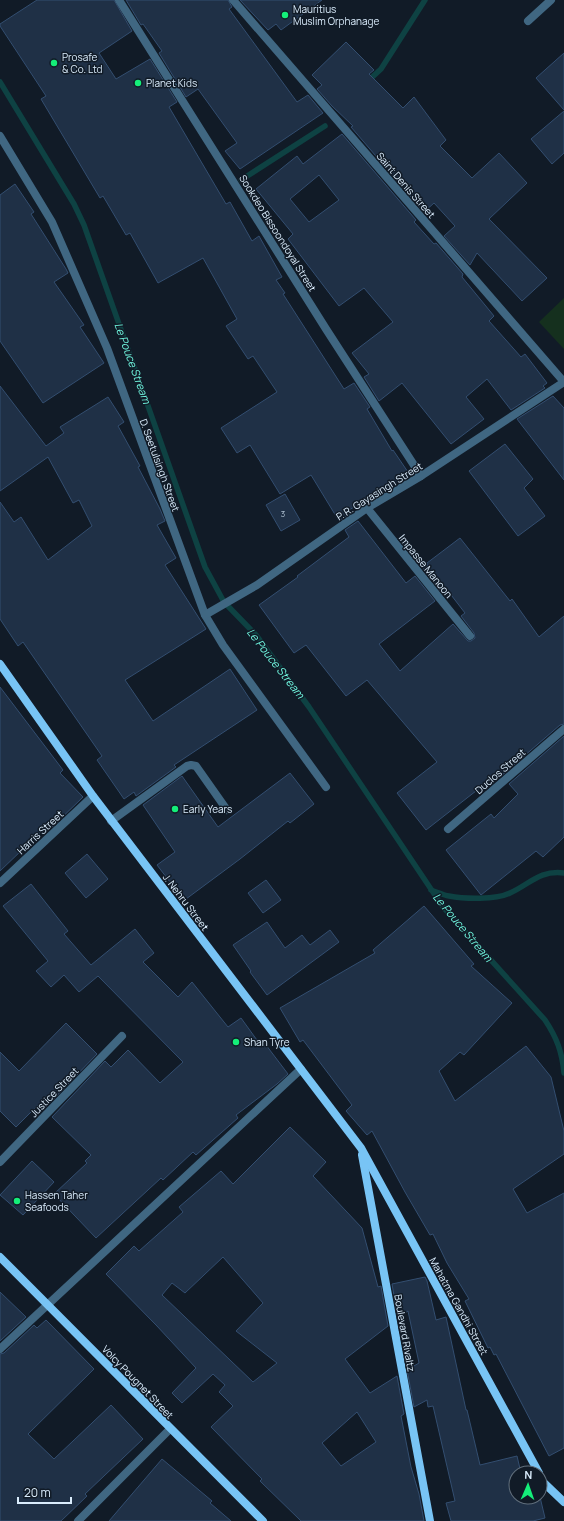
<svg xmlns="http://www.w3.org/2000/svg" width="564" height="1521" font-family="Manrope,sans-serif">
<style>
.green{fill:#15301e}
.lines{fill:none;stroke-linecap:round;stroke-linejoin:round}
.stream{stroke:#0e4243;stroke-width:5.5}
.building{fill:#1f3046;stroke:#334e70;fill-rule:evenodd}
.street{stroke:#406782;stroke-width:8}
.secondary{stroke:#78c4f5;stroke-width:8}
.poi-dot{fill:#14ee79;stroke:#111b27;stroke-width:1.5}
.labels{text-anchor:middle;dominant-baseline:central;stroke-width:3;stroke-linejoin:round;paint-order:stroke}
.number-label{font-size:8px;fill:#abbdce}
.poi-label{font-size:10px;fill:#daecfc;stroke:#111b27;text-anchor:start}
.street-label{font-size:10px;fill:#daecfc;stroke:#111b27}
.water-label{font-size:11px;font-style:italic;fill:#6ff5de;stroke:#111b27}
</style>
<rect width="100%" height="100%" fill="#111b27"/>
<polygon class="green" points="564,298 564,349 539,322"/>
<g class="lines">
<g class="stream">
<polyline points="368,81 381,69 425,0"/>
<path d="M0,82L74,204L84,225L205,567L224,602L256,635L309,707L443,907L545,1020C557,1038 562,1052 564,1073"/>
<polyline points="241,180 325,126"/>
<path d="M431,890C437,892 443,895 449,896C464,899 496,900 510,893C530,884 539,870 564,873"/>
</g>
</g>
<g class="building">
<polygon points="37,0 114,0 132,31 99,53 116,79 150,59 177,102 169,107 226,204 230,202 252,241 259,236 282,277 276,280 285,293 283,294 344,389 354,383 370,407 367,409 392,451 393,450 410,475 349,510 351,513 339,521 311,475 280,494 250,445 237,453 221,428 277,392 253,356 248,359 226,326 237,319 203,258 158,283 130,233 126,235 103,196 100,198 41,99 46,96 0,26 0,24"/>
<polygon points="126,0 228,0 232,7 229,9 297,102 308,95 323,113 240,169 225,151 237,143 198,89 186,97 159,53 162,51 143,24 141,25"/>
<polygon points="240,0 322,0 281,30 276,24 268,30"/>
<polygon points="346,42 374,70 369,74 403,108 414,97 446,140 440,146 472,178 499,153 527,183 489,219 547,278 522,301 477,253 470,265 444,236 455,226 434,203 424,212 351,127 353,126 332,106 317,89 322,85 312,75"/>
<polygon points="564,53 564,110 536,78"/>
<polygon points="564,111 564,153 552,164 531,139"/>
<path d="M342,134L416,220L414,222L434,244L436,243L463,274L462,277L494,316L489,321L521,357L525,354L547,383L543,386L545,388L511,410L487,379L466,397L484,419L451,444L402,383L379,401L364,377L369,374L352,353L393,322L364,288L339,306L288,239L293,234L256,189L297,156L303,164ZM319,175L339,200L309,222L290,199Z"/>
<polygon points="15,184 34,212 31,214 66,269 68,273 54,282 84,325 80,327 104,363 43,403 0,341 0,195"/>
<polygon points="0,386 46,446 64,433 60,427 108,397 124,422 118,426 140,466 138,467 160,509 165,521 157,525 176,558 165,565 206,629 125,680 153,721 230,669 257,710 174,765 176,767 136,796 134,792 124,799 97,760 102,756 23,642 18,646 0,619 0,502 14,522 21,517 48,560 92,526 79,500 73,503 48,457 0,491"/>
<polygon points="553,396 564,408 564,480 517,419"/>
<polygon points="505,444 533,479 524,488 545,516 518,536 469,471"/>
<polygon points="285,494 300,520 281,531 266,505"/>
<polygon points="358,521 406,583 415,576 435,601 379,644 400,671 453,624 468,641 471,641 475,638 474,633 461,616 465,613 448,591 443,594 423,569 428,565 427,563 460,538 510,601 512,599 539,637 564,616 564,724 560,725 501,776 499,773 426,830 397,793 437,762 367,680 346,696 306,645 294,653 259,605 298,577 297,576 349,537 345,530"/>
<polygon points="0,687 63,770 60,773 83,797 49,830 46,827 0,871"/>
<polygon points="564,736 564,837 543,857 536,851 481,895 446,850 491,814 494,818 518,794 509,784"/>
<polygon points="290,773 314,804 290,823 288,821 240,859 182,902 168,883 170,882 157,865 175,852 143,805 182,776 218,827"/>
<polygon points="87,854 108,879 86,898 65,873"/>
<polygon points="266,880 281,900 263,913 248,893"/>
<polygon points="31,884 68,931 64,934 91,965 135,929 154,953 143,962 178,997 192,982 228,1027 241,1018 262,1047 266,1045 288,1074 277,1084 236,1115 238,1118 196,1155 193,1152 163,1180 161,1178 96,1238 54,1194 87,1163 85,1161 91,1155 52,1117 105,1061 111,1067 128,1050 160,1083 183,1062 98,976 79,992 64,975 51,987 36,971 48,961 3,906"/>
<polygon points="424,906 474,964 471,966 512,1003 464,1055 460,1052 439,1071 455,1101 526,1046 551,1077 564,1131 564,1154 513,1189 527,1213 564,1193 564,1448 549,1456 496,1354 494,1355 490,1347 488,1348 465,1301 469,1299 447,1263 433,1234 430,1235 405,1192 372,1131 367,1135 346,1111 352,1105 303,1040 300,1042 280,1008 375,953 373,950"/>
<polygon points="267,922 285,948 302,935 310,945 330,930 339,942 267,995 250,972 251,971 233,945"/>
<polygon points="66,1023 97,1054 44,1109 39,1104 16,1127 0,1111 0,1052 19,1071"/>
<path d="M290,1127L326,1162L313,1176L362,1228L378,1287L381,1286L388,1326L345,1359L370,1393L397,1376L404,1414L401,1416L411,1467L419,1494L424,1521H301L260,1481L262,1479L211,1427L233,1406L219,1392L225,1385L213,1374L182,1403L172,1393L196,1368L156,1325L106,1274L134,1246L139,1251L183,1212L179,1207L221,1171L233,1184ZM223,1257L263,1303L236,1331L277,1363L253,1382L162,1295L172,1283L185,1293ZM357,1412L376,1442L341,1466L322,1443Z"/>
<polygon points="32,1161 54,1182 23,1215 0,1195"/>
<polygon points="425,1277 427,1281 436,1320 446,1317 466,1410 467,1410 480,1465 517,1456 521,1473 516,1473 516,1497 540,1497 545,1518 533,1521 451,1521 446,1503 455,1501 433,1406 428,1407 427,1400 414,1407 407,1370 419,1363 408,1311 398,1318 392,1284"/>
<polygon points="0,1292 26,1317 0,1341"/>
<polygon points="46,1320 94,1369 28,1434 54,1459 111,1405 143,1439 85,1494 87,1496 61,1521 0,1521 0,1354 4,1353 34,1325 37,1328"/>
<polygon points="162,1459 212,1501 210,1503 231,1521 109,1521"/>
</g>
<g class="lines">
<g class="street">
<polyline points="119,0 326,329 421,476"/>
<polyline points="233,0 564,382"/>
<polyline points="528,21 551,0"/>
<polyline points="0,136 52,222 107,348 205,615 223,645 326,787"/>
<polyline points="367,508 470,636"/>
<polyline points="205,615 257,585 367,508 421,476 564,382"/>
<polyline points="111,821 187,766 191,765 196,766 227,810"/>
<polyline points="448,829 564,729"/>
<polyline points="0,883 93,796"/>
<polyline points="0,1162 122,1036"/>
<polyline points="0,1349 301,1069"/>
<polyline points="78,1521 170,1429"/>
</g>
<g class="secondary">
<polyline points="0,664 93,796 361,1148 539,1473"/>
<polyline points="362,1155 430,1521"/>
<polyline points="0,1257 263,1521"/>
<polyline points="540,1476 543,1482 564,1502"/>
</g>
</g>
<g class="poi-dot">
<circle cx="285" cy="15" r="4"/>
<circle cx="54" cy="63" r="4"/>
<circle cx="138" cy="83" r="4"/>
<circle cx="175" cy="809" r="4"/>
<circle cx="236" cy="1042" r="4"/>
<circle cx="17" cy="1201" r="4"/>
</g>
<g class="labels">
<g class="number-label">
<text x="283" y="513">3</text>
</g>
<g class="poi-label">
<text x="293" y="9">Mauritius<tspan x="293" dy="12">Muslim Orphanage</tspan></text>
<text x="62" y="57">Prosafe<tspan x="62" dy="12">&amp; Co. Ltd</tspan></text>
<text x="146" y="83">Planet Kids</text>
<text x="183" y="809">Early Years</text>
<text x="244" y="1042">Shan Tyre</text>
<text x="25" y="1195">Hassen Taher<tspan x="25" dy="12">Seafoods</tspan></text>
</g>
<g class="street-label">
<text transform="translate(406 185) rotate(49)">Saint Denis Street</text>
<text transform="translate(278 233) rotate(58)">Sookdeo Bissoondoyal Street</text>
<text transform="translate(160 465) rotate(70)">D. Seetulsingh Street</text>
<text transform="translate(379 491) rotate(-32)">P. R. Gayasingh Street</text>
<text transform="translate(426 566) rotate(51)">Impasse Manoon</text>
<text transform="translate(500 771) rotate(-41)">Duclos Street</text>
<text transform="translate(40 832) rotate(-43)">Harris Street</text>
<text transform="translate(186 902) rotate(53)">J. Nehru Street</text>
<text transform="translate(54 1092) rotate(-46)">Justice Street</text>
<text transform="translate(459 1306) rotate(61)">Mahatma Gandhi Street</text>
<text transform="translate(405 1333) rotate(80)">Boulevard Rivaltz</text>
<text transform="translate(138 1382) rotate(46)">Volcy Pougnet Street</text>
</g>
<g class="water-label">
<text transform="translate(133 363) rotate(70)">Le Pouce Stream</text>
<text transform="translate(276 663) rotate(52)">Le Pouce Stream</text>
<text transform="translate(463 927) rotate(50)">Le Pouce Stream</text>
</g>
</g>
<g transform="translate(528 1485) rotate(2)"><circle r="19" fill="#111b27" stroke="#616f7c"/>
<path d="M0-3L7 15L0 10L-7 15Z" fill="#14ee79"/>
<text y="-6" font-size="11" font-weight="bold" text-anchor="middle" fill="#daecfc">N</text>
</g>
<path d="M18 1497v6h53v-6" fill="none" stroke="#daecfc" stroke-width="2"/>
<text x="24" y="1497" font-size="12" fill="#daecfc" stroke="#111b27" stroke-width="3" paint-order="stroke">20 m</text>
</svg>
